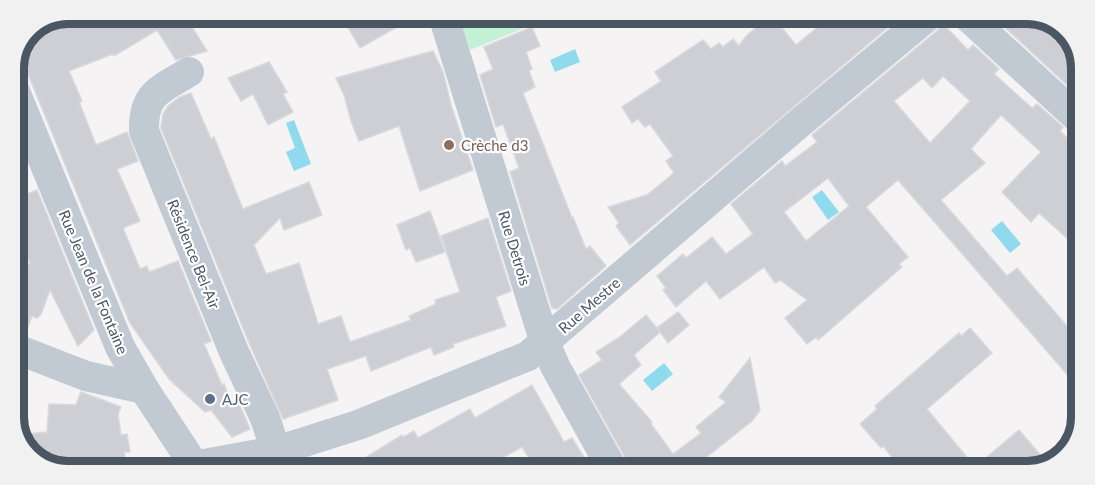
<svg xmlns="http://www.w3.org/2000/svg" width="1095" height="485" font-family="Lato,sans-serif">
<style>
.green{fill:#c3f1d5}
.water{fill:#90daee}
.building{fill:#cdcfd5;stroke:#d7d9de;stroke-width:1.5;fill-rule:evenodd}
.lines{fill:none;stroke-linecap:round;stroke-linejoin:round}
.minor{stroke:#c1cad2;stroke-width:30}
.education-dot{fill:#8d6e63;stroke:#fff;stroke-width:2}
.service-dot{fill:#5c6f8a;stroke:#fff;stroke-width:2}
.labels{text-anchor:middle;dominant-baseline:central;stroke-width:4.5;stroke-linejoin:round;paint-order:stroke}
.education-label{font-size:15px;fill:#785e54;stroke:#fff;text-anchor:start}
.street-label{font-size:15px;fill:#4a5661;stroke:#fff}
.service-label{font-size:15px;fill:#4e5e75;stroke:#fff;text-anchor:start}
.rim{fill:none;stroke:#4a5661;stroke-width:8}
</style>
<rect width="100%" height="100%" fill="#f5f3f3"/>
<polygon class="green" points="458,15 553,16 470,50"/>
<g class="water">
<polygon points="575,49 580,62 555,72 550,60"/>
<polygon points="294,120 311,164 294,171 286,152 295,148 286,123"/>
<polygon points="822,190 839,212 828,220 812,197"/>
<polygon points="1002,221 1021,244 1010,253 991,230"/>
<polygon points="664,363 673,374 652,391 643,380"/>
</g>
<g class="building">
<polygon points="96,14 184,14 207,51 176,60 157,30 114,56 113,54 69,71 82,101 79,102 96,145 127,132 138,161 117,169 140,221 123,228 140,269 147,266 149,272 178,261 211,341 204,344 222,385 224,384 231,402 237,399 250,429 232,437 211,410 205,412 169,379 130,323 19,52 30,29 52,20 56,29"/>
<polygon points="346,15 418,15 360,48 346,24 350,22"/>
<polygon points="769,17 773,17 796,45 830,17 900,17 630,245 616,226 619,223 608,207 647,195 674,173 666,161 673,156 650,124 645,127 638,119 632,123 622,107 661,81 655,72 703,40 711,49 719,43 723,47 733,39 739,46 746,36"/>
<polygon points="998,18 1048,18 1072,37 1081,64 1081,98 996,19"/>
<path d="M943,24L968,50L973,45L999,69L994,74L1032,108L1037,104L1063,127L1060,131L1080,150L1079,249L1039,213L1031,222L1002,192L1041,152L1001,115L971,149L985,163L941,200L1007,276L1017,268L1078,339V387L898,180L866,207L908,257L899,264L902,267L818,340L816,337L807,344L785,318L807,300L780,280L775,283L764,267L720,299L706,281L676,307L663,290L666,288L657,276L683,254L686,258L712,237L726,254L753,234L731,204L782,161L785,166L817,142L812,135L938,30ZM943,76L970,101L930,143L894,101L923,78L932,88ZM828,178L849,206L806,241L784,212Z"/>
<polygon points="532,27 540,46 526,52 532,69 529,71 535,87 523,93 572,218 573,217 586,249 590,246 606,266 557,309 552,308 510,172 519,168 503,124 496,127 480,75 493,69 484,47"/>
<polygon points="433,51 443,72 451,105 473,170 420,191 399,126 359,141 351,121 344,95 336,78"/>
<polygon points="269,62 287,92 283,94 293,112 268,125 253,94 241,101 228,78"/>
<polygon points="191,93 211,139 214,137 243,209 309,182 322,215 284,230 280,218 254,245 266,274 299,263 318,324 341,316 350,342 411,320 409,316 436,304 435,300 460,292 441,236 488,218 511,291 496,297 506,326 453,344 454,347 434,355 431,347 371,371 366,356 327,369 338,400 283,419 250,345 161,128 163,114 168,106 180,97"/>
<polygon points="14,138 16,139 25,162 14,172"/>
<polygon points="37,190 94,330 78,346 50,290 41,314 37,318 32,316 25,334 14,331 14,270 30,264 14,218 24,215 17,198"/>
<polygon points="430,211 445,252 416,262 410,248 406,250 397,225"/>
<polygon points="678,312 689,325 668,343 657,328"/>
<polygon points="646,315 660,332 634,355 641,365 619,384 652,422 651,424 673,454 701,433 696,427 726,402 719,397 750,358 760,410 752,421 690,470 632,470 579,375 602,360 596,352 620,337"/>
<polygon points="970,328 992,353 927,409 975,467 1019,430 1049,465 1028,471 903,471 883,446 881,448 860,424 877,409 875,406 959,333 961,336"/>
<polygon points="532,385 564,442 572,438 592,470 536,469 522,447 482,469 347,469 402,435 403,437 414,431 418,438 470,409 475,418"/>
<polygon points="81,392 121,407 118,414 121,435 127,434 130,452 124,452 126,464 105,467 47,467 23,448 19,435 47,432 49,404 76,405"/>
</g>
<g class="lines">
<g class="minor">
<polyline points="443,15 545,343 556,368 613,470"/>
<polyline points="968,17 1081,121"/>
<path d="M189,72C160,90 143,93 144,131L234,352L265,418L276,451"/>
<polyline points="14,89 120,347 144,389 194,465"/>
<polyline points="14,348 86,376 144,389"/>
<polyline points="182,468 276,451 358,425 528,356 796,126 927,17"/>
</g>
</g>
<circle class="education-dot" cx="449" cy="145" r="6"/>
<circle class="service-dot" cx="210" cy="399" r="6"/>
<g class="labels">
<g class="education-label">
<text x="461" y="145">Crèche d3</text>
</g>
<g class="street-label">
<text transform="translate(515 248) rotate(73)">Rue Detrois</text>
<text transform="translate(194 254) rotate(68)">Résidence Bel-Air</text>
<text transform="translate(94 282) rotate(67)">Rue Jean de la Fontaine</text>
<text transform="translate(589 305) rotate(-41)">Rue Mestre</text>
</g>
<g class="service-label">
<text x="222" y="399">AJC</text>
</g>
</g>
<path d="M0 0H1095V485H0ZM68 24H1027A44 44 0 0 1 1071 68V417A44 44 0 0 1 1027 461H68A44 44 0 0 1 24 417V68A44 44 0 0 1 68 24Z" fill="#f1f1f2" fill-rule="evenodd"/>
<path class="rim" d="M68 24H1027A44 44 0 0 1 1071 68V417A44 44 0 0 1 1027 461H68A44 44 0 0 1 24 417V68A44 44 0 0 1 68 24Z"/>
</svg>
